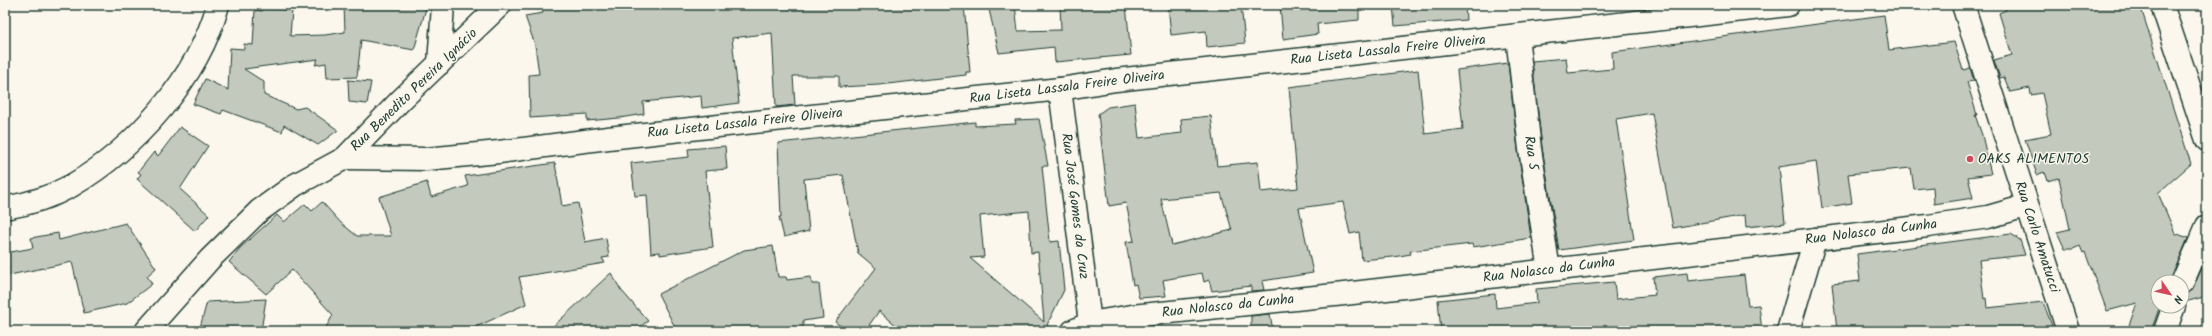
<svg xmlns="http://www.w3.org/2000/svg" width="2212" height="336" font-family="Kalam,sans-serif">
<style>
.building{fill:#c4c9be;stroke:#1f3d34;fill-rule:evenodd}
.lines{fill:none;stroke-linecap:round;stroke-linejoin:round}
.street-casing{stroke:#1f3d34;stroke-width:25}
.street{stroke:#fbf7ec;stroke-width:22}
.poi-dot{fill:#d1495b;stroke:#fbf7ec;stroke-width:1.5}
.labels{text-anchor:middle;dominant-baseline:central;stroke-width:3;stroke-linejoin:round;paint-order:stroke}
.street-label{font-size:14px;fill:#1f3d34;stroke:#fbf7ec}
.poi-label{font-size:14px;fill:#1f3d34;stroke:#fbf7ec;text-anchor:start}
</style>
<rect width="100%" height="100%" fill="#fbf7ec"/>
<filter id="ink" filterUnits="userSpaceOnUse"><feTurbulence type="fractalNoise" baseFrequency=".025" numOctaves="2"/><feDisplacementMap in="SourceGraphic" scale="8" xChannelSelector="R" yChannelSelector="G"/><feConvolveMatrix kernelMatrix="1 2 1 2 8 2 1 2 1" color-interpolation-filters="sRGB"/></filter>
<g filter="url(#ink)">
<g class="building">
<polygon points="344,5 427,5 414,50 361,40 357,77 327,78 326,63 315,65 318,59 244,69 264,82 264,95 296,109 305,107 338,130 318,145 284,125 282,132 223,110 221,114 193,104 205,79 228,90 230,48 244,49 244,44 253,45 255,10 262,11 262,9 292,10 290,36 325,35 345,32"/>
<polygon points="541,5 964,5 970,72 966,72 966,75 879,85 839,87 839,76 793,76 795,105 776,107 772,33 732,38 739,103 702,108 701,96 643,102 644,114 619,118 587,121 587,114 530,118 529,75 539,74 535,45 525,16 543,13"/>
<polygon points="988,5 1015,5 1018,31 1061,30 1060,5 1126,5 1131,55 1055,62 1054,47 999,53"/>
<polygon points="1168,5 1241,5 1245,43 1207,47 1206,31 1171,35"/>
<polygon points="1280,5 1359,5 1359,20 1317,24 1318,34 1283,39"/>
<polygon points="1393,5 1465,5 1466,20 1395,26"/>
<polygon points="2005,5 2140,5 2191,164 2158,193 2175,233 2188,238 2170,282 2158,282 2158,306 2160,306 2151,331 2127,331 2137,303 2107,311 2085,252 2083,253 2080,246 2073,249 2065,249 2057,232 2070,229 2059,178 2047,181 2044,172 2037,175 2025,139 2051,134 2042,93 2031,95 2030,88 2010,92 2004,77 2000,78 1994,60 2012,55 1999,13 2006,10"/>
<polygon points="1884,15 1889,50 1954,42 1963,70 1970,68 1974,81 1967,82 1977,115 1975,115 1982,135 1991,174 1968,177 1973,198 1934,204 1933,187 1914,189 1911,168 1848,174 1852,203 1822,208 1816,161 1779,167 1785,223 1746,227 1745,215 1673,228 1652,113 1616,119 1634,240 1559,250 1542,147 1532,61 1566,58 1568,73 1613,69 1612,52"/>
<path d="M1508,63L1518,150L1531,238L1473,247L1472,244L1410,251L1411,254L1393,257L1362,260L1359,232L1350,234L1343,202L1299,208L1313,273L1262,281L1264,290L1251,291V286L1212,291L1209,280L1204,282L1202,273L1163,280L1166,296L1139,298L1136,284L1133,285L1126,242L1134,241L1126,203L1109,206L1098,114L1108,107L1135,103L1139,138L1182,133L1181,119L1211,116L1217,166L1258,162L1261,192L1298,188L1289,87L1418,70L1425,134L1463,129L1457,70ZM1221,193L1232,230L1172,245L1161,199Z"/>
<polygon points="348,80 371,82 367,104 349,102"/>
<path d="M1039,119L1048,166H1042L1050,242L1059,241L1064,290L1047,325L1054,331H903L879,311L865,331H848L835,322L876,268L858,253L843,175L804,179L809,231L784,237L779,217H781L778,143L975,122V126L1016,124L1015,120ZM1029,211L1031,253L1038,252L1044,322L970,258L984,257L980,216Z"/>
<polygon points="180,127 208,146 180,189 209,215 195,231 137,179 141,174 138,172 154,152 158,156"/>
<polygon points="725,146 727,169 705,171 713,247 660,255 660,252 651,253 647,195 635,196 631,163 689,157 688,149"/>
<polygon points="555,163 562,206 578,203 585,242 606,238 609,257 602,258 605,263 519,277 526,304 476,327 461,331 324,331 333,315 292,270 266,294 229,262 240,248 277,215 284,222 305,204 312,211 322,202 341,223 357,236 391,236 379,197 427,182 431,197 468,186 465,176"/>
<polygon points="126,223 156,268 147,276 152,284 127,303 84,313 72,262 5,276 5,253 33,248 31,238 58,233 59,240"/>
<polygon points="2011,234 2020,240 2025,255 1979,260 1984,299 1986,298 1987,308 2043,302 2054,331 1837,331 1832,284 1860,281 1857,254"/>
<polygon points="773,246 778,277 786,277 787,280 811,277 812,284 819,284 823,318 803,321 803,331 677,331 658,294 744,250"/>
<polygon points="2207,257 2207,296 2185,302 2182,295 2189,293 2193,288"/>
<polygon points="611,273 621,290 648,321 634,331 548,331"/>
<polygon points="1687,273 1688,281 1744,275 1748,306 1759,305 1762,331 1441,331 1438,300 1495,294 1496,308 1537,303 1536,289 1614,282 1616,299 1655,295 1653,277"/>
<polygon points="266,299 261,331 199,331 207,302"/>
<polygon points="1270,314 1273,331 1251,331 1251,316"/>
</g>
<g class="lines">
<defs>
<g id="street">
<polyline points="1963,5 2068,331"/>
<polyline points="2162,5 2207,140"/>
<polyline points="1517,36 1530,149 1549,270"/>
<polyline points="439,64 443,5"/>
<polyline points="1060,89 1090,323"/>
<polyline points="345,158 426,159 499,152 608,138 1060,89 1116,80 1788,5"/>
<path d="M5,208C28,204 51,197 71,186C136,148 198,78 218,5"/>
<polyline points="2182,283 2207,226"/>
<polyline points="146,331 210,259 259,211 295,185 345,158 401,100 500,5"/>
<polyline points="1073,331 1090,323 1132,316 1344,294 1928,226 1988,217 2026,206"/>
<polyline points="1788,331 1815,239"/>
<polyline points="2165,331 2174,306"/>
</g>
</defs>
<use href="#street" class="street-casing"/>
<use href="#street" class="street"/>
</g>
</g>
<circle class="poi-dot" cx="1970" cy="159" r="4"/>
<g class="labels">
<g class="street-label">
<text transform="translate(1388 50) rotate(-6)">Rua Liseta Lassala Freire Oliveira</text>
<text transform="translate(1067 87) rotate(-7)">Rua Liseta Lassala Freire Oliveira</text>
<text transform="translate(414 90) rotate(-44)">Rua Benedito Pereira Ignácio</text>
<text transform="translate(745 123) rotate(-6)">Rua Liseta Lassala Freire Oliveira</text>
<text transform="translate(1531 153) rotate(82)">Rua 5</text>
<text transform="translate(1075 206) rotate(83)">Rua José Gomes da Cruz</text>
<text transform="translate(1871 232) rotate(-7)">Rua Nolasco da Cunha</text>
<text transform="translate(2037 237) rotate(72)">Rua Carlo Amatucci</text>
<text transform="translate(1549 270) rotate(-7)">Rua Nolasco da Cunha</text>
<text transform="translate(1228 306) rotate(-6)">Rua Nolasco da Cunha</text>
</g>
<g class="poi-label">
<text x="1978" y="159">OAKS ALIMENTOS</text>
</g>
</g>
<rect width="2212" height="336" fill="none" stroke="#fbf7ec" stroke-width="20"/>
<rect x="10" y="10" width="2192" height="316" fill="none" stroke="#1f3d34" stroke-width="1.5" filter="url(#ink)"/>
<g transform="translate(2170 294) rotate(124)"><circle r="19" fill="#fbf7ec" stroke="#a3ada2"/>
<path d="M0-3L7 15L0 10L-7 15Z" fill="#d1495b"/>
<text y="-6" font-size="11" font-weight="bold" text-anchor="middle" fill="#1f3d34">N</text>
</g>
</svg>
